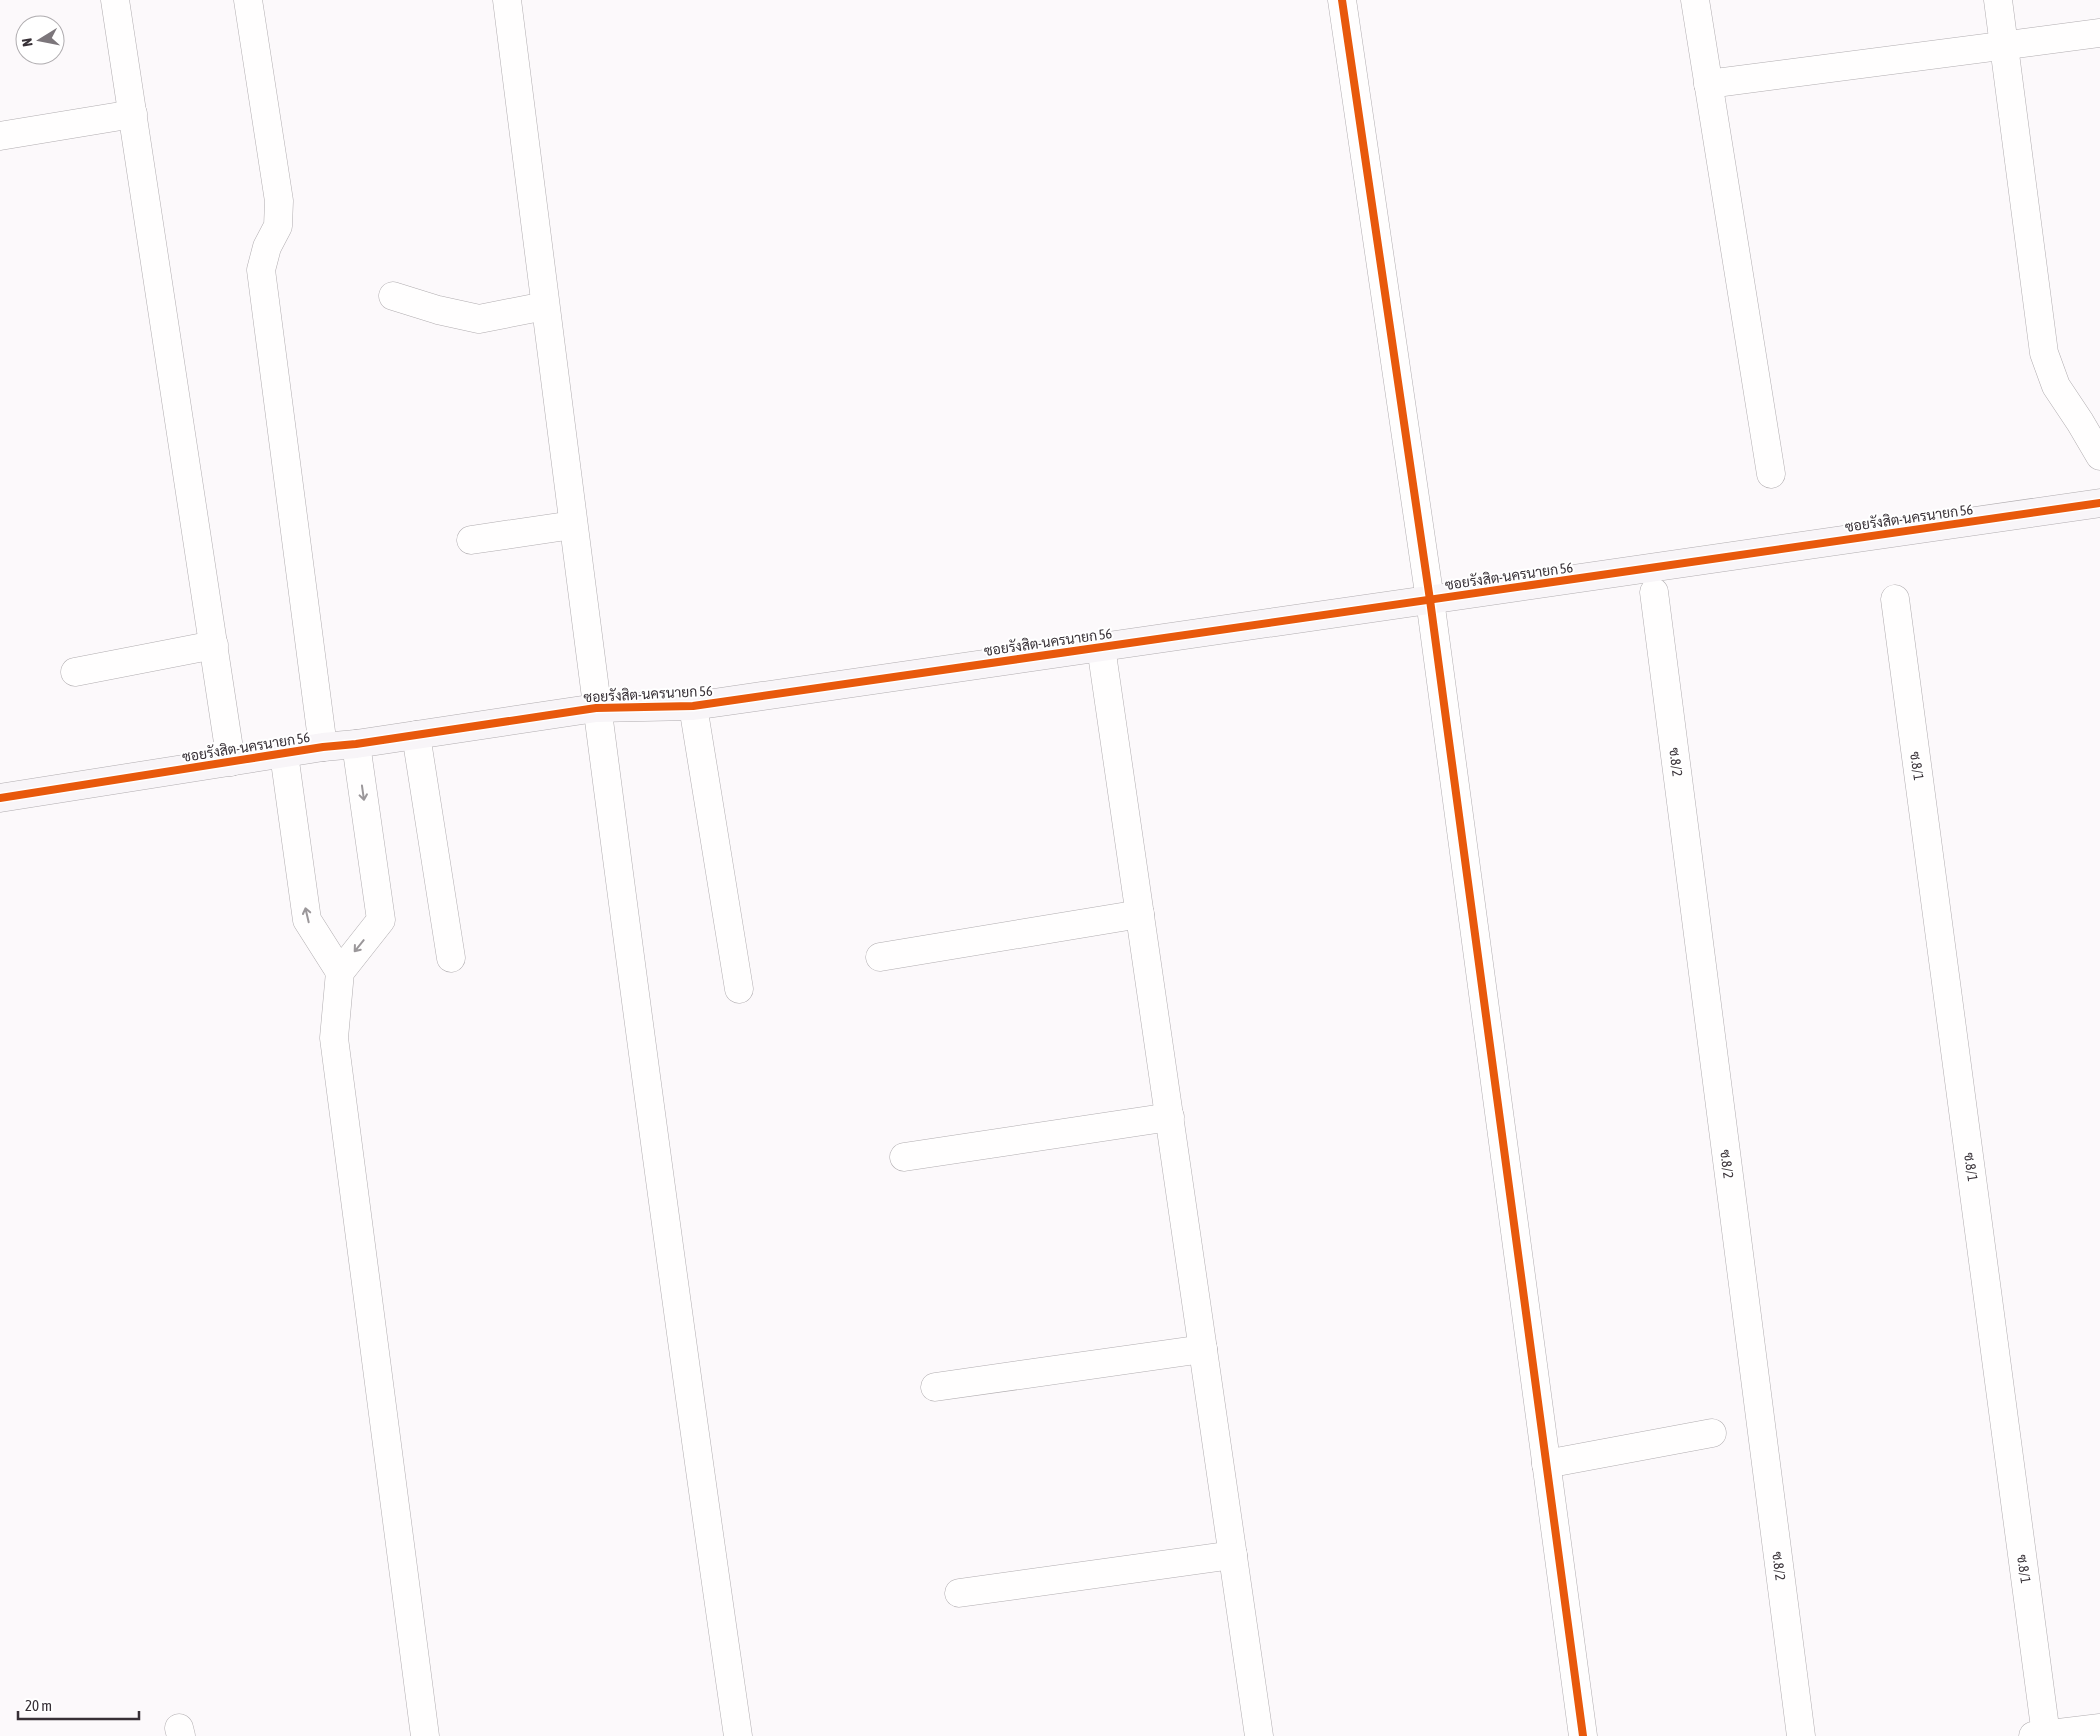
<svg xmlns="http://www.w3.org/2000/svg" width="2100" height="1736" font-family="'Asap Condensed',Sarabun,sans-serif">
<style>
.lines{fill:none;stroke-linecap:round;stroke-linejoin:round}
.street-casing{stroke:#b1adb0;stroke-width:29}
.secondary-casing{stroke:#b1adb0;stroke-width:29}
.street{stroke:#fffefe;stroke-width:28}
.secondary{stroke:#f8f5f8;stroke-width:28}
.cycleway-casing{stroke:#fff;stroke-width:11}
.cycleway{stroke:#e8590c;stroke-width:8}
.oneway{stroke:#9b979a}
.labels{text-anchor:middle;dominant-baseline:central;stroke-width:4;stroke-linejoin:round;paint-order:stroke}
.street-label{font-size:14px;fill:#373036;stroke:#fff}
</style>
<rect width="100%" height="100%" fill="#fcf9fb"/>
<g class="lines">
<defs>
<g id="street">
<polyline points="115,0 231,762"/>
<polyline points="248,0 279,201 278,226 267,247 261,270 323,747"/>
<path d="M507,0C580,579 654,1158 738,1736"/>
<polyline points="1342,0 1430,600 1583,1736"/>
<polyline points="1695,0 1771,474"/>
<polyline points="1998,0 2044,353 2056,386 2080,422 2100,456"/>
<polyline points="1708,84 2100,33"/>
<polyline points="0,136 133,114"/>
<polyline points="393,296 438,310 479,319 545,306"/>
<polyline points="471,540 573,525"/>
<polyline points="1654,592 1801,1736"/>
<polyline points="1895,599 2046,1735"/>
<polyline points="1101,647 1259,1736"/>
<polyline points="75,672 214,645"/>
<polyline points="693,706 739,989"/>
<polyline points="416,735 451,958"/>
<polyline points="356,744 381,920 340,972 334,1038 425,1736"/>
<polyline points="284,754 307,920 340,972"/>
<polyline points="880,957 1140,914"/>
<polyline points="904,1157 1170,1117"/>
<polyline points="935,1387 1203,1349"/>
<polyline points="1546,1464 1712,1433"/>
<polyline points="959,1593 1233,1555"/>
<polyline points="179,1728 181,1736"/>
<polyline points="2033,1736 2100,1728"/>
</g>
<polyline id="secondary" points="0,798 323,747 356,744 596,708 693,706 2100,503"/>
</defs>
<use href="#street" class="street-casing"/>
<use href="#secondary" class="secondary-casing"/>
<use href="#street" class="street"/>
<use href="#secondary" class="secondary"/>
<defs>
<g id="cycleway">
<polyline points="1342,0 1430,600 1583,1736"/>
<polyline points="0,798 323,747 356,744 596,708 693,706 2100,503"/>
</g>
</defs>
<use href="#cycleway" class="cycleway-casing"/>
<use href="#cycleway" class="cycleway"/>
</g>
<defs><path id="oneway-shaft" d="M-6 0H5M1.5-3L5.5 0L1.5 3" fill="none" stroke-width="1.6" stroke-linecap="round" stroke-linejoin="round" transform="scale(1.25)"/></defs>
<g class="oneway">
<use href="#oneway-shaft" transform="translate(363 793) rotate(82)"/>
<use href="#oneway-shaft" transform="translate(307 915) rotate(-103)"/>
<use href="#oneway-shaft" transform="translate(359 946) rotate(129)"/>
</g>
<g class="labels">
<g class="street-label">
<text transform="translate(1909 518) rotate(-8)">ซอยรังสิต-นครนายก 56</text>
<text transform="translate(1509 576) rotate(-8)">ซอยรังสิต-นครนายก 56</text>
<text transform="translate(1048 642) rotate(-8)">ซอยรังสิต-นครนายก 56</text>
<text transform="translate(648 694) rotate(-3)">ซอยรังสิต-นครนายก 56</text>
<text transform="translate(246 747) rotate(-9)">ซอยรังสิต-นครนายก 56</text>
<text transform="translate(1676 762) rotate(83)">ซ.8/2</text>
<text transform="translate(1917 766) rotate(82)">ซ.8/1</text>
<text transform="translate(1727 1164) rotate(83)">ซ.8/2</text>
<text transform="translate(1971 1167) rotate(82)">ซ.8/1</text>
<text transform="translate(1779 1566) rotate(83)">ซ.8/2</text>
<text transform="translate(2024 1569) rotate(82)">ซ.8/1</text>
</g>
</g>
<g transform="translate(40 40) rotate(260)"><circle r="24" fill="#ffffff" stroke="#afacaf"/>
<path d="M0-4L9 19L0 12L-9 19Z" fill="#7c767b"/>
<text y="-8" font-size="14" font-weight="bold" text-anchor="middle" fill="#373036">N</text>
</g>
<path d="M18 1711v8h121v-8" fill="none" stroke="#373036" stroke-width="2.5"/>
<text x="25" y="1711" font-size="15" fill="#373036" stroke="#ffffff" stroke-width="4" paint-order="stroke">20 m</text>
</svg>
